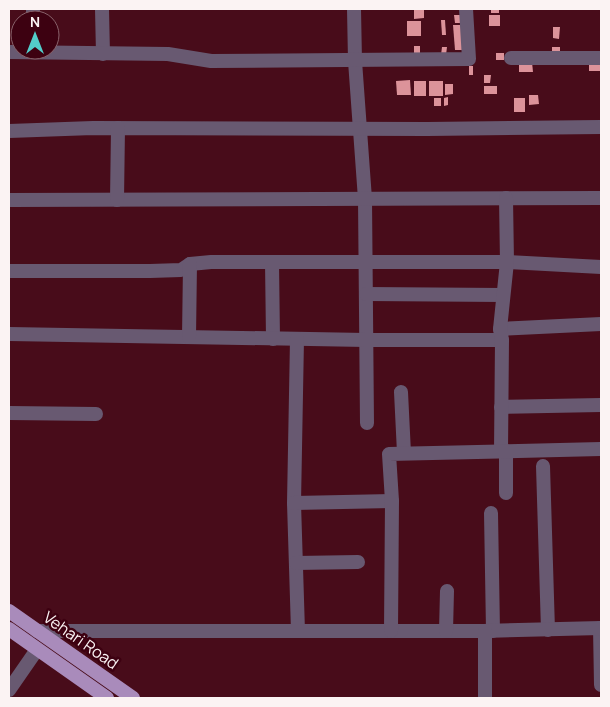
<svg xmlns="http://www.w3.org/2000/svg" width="610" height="707" font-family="Manrope,sans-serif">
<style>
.building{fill:#dc939a}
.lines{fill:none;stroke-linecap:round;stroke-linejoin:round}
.minor{stroke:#685971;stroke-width:14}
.primary{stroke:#a98bbb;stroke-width:14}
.labels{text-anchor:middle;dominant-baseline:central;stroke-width:5;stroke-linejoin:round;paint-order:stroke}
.street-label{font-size:16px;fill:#fbf3f3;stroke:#3d0111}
</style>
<rect width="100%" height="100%" fill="#480c1a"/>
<g class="building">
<polygon points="414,9 424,9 424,18 414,19"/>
<rect x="491" y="9" width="8" height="4"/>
<polygon points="454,15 463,15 463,23 455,23"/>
<rect x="489" y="15" width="11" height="11"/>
<polygon points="441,20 445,20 446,35 442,35"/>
<rect x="407" y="21" width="14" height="15"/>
<polygon points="453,25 462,25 463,50 455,50"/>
<polygon points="553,27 560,27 559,39 553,38"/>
<rect x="414" y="46" width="6" height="9"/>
<polygon points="442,47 447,47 446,55 441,55"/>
<rect x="552" y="47" width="8" height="7"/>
<rect x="496" y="53" width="8" height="7"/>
<polygon points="532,62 533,72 519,72 519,63"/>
<rect x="589" y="63" width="12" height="8"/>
<rect x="469" y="66" width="4" height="9"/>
<polygon points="484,75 491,75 490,83 484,83"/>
<polygon points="410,80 411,95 397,95 396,81"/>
<rect x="414" y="81" width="12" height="15"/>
<rect x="429" y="81" width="14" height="15"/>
<polygon points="445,84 453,84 453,94 445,95"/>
<rect x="484" y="86" width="13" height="8"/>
<polygon points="529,95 538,95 539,104 529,105"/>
<polygon points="448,97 448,105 444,106 444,98"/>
<rect x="434" y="98" width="7" height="8"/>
<rect x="514" y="98" width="11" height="14"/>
</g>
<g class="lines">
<g class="minor">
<polyline points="33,9 33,20"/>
<polyline points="102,9 103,54"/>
<polyline points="354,9 355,61 365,199 367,423"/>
<polyline points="9,52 168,54 211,61 469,59 466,9"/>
<polyline points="511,58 601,58"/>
<polyline points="9,131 93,128 427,129 601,127"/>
<polyline points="9,200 601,198"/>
<polyline points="117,200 118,128"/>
<polyline points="272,262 273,339"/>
<polyline points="9,271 150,271 181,270 190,264 211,262 507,262 601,267"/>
<polyline points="366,294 503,295"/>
<polyline points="500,329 601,324"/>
<polyline points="9,334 366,340 502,340"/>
<polyline points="189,337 190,264"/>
<polyline points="297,339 294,503 298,631"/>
<polyline points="401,392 404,453"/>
<polyline points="501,407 601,405"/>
<polyline points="9,413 96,414"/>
<polyline points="501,451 502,340 500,329 507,262 506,198"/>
<polyline points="506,451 506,493"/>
<polyline points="543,466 548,630"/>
<polyline points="294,503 392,501"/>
<polyline points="491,513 493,631"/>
<polyline points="296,563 358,562"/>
<polyline points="600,628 601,685"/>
<polyline points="37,631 483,631 601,628"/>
<polyline points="391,631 392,501 389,454 601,449"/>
<polyline points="446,631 447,591"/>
<polyline points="9,690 36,651"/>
<polyline points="485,698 485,631"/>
</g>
<g class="primary">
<polyline points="9,611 133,698"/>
<polyline points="9,629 107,698"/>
</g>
</g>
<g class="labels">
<g class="street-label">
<text transform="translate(81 640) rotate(35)">Vehari Road</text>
</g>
</g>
<rect width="610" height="707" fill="none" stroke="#fbf3f3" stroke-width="20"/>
<g transform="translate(35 35)"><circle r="24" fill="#3d0111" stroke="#89626b"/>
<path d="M0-4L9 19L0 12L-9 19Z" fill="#53cdca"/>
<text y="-8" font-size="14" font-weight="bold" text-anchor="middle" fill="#fbf3f3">N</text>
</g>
</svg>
